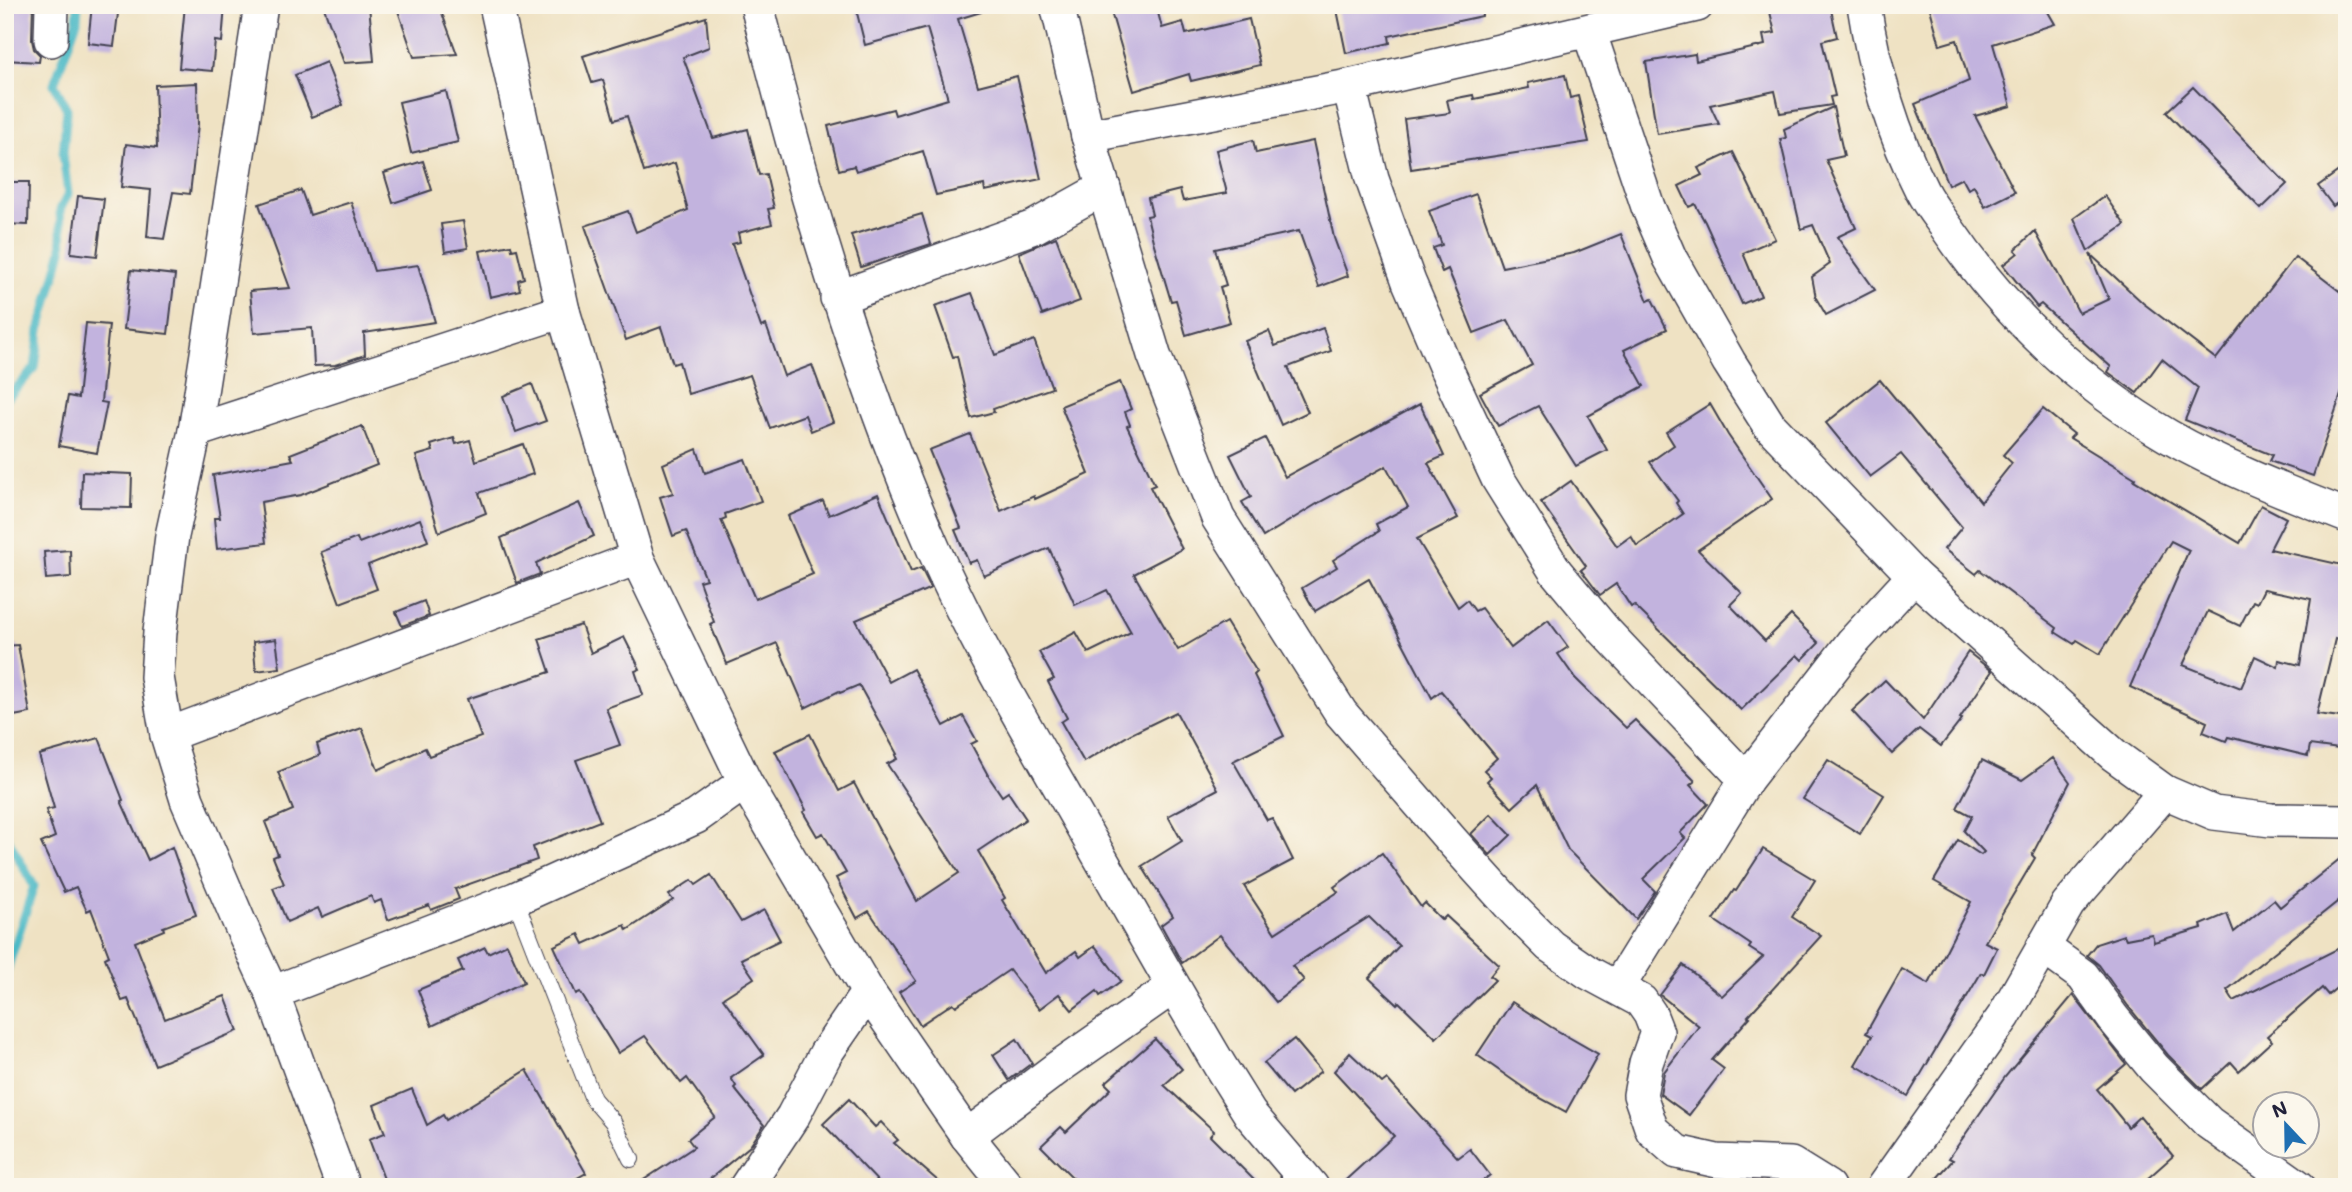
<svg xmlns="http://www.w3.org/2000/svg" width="2352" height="1192" font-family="Mali,sans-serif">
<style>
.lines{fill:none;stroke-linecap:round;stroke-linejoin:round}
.stream{stroke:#4cb9c6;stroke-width:9}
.building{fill:#c2b3de;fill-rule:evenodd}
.service-casing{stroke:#413f4f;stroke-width:18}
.minor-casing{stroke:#413f4f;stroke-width:36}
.service{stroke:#fff;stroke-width:16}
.minor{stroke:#fff;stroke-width:33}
</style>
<rect width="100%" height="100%" fill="#fbf7ec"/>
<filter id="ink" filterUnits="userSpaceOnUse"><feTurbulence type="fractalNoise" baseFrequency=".0143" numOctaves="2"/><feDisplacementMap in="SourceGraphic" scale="14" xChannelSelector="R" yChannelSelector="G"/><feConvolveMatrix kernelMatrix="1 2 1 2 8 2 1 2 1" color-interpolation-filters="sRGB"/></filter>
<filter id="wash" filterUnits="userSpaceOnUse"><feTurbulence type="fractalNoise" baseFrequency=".00686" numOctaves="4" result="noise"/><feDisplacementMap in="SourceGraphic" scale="28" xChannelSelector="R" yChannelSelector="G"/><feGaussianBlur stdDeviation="1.57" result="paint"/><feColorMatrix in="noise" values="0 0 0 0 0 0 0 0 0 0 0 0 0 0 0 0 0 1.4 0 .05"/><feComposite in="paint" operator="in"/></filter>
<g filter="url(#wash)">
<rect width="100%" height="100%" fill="#efe2c3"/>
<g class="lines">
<g class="stream">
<polyline points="5,400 35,368 40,330 62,250 60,210 68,194 63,154 67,109 54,84 77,21 78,5"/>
<polyline points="5,834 34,886 5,976"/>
</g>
</g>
<g id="blocks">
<g class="building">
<polygon points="8,5 33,5 32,40 34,49 40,55 39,62 5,60"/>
<polygon points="92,5 119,5 114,46 88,43"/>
<polygon points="185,5 225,5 222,42 215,41 212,71 179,68"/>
<polygon points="323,5 369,5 374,61 344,63"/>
<polygon points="396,5 439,5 457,54 414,57"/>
<polygon points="855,5 980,5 981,12 958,19 978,86 1017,76 1041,179 985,191 984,185 936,195 923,151 856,171 854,166 839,170 828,126 893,109 895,115 948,99 927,28 865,45"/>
<polygon points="1109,5 1156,5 1162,28 1183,22 1186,34 1249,19 1260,65 1191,81 1189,74 1134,91"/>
<polygon points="1336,5 1481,5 1482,16 1389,36 1390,43 1346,53"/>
<polygon points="1802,5 1830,5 1837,37 1822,41 1835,96 1830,97 1832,105 1780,113 1775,91 1710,105 1719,124 1657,134 1646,62 1695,54 1696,61 1765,45 1763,35 1775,33 1770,12"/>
<polygon points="1929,5 2044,5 2055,24 1993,44 2011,106 1975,116 2015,192 1985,207 1974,186 1968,189 1962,178 1948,185 1915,104 1969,81 1957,40 1940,45"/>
<polygon points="706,17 709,47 683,57 713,138 748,129 759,175 766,174 774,208 768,209 772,224 738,233 740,242 732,244 761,327 766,325 784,376 812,365 833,422 811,431 805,415 770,428 750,375 688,394 679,362 673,364 661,327 626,340 585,226 628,211 636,232 688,210 675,163 644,172 627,116 614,120 603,80 592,83 583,56"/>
<polygon points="326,62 343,105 312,117 295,75"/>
<polygon points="1565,75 1570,98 1578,96 1589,142 1411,169 1404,119 1450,113 1447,100 1473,95 1474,99 1529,88 1528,83"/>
<polygon points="197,83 198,124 190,194 173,192 164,239 147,237 151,190 121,187 126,144 157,148 155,85"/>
<polygon points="2193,87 2287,184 2261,209 2166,112"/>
<polygon points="446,91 458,142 411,153 399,102"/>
<polygon points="1833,107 1844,156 1826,160 1856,228 1837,237 1875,290 1826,315 1816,298 1812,277 1830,264 1813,225 1801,229 1780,139 1786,138 1784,129"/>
<polygon points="1253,140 1256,153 1313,141 1334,238 1348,276 1319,287 1299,231 1215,249 1226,285 1220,287 1230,322 1186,335 1176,300 1171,301 1153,241 1147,216 1152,215 1148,198 1180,190 1183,201 1227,193 1216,150"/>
<polygon points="1733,152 1775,239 1743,253 1761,296 1742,304 1705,222 1695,204 1689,207 1679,186 1702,175 1698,168"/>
<polygon points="423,161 432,190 393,203 384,173"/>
<polygon points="2347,165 2347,196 2333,206 2318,186"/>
<polygon points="5,182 29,182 28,225 5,224"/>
<polygon points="301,190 310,215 351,202 374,271 418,265 435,322 364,333 365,355 335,365 314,366 312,328 254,333 250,291 290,288 259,204"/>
<polygon points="1476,194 1502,267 1574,253 1621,234 1648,301 1652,299 1667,329 1624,350 1644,386 1588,416 1607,450 1576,466 1538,406 1498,426 1480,393 1532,365 1508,320 1474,333 1448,269 1442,272 1433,248 1442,245 1429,211"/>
<polygon points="78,196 104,199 97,256 71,253"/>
<polygon points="2105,196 2125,225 2088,251 2074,218"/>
<polygon points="922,214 931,244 861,267 851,235"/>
<polygon points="463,221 468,248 445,252 441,224"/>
<polygon points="2035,231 2079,313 2109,299 2090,254 2143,303 2216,359 2295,257 2347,297 2347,377 2313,476 2269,461 2272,455 2185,420 2198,388 2162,359 2137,393 2108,372 2111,367 2041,304 2037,307 2003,265 2018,253 2015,250"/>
<polygon points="1056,237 1080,301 1042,315 1019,253"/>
<polygon points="511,245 512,250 517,249 524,278 518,280 520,290 490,297 480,251"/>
<polygon points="131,270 175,275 168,334 124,329"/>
<polygon points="972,293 995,355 1034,340 1052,388 993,409 994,412 971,418 957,356 953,357 935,306"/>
<polygon points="86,323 109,325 101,402 107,403 97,453 59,446 68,396 78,398"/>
<polygon points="1323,328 1331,351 1288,367 1308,412 1281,425 1245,341 1269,331 1275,346"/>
<path d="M1880,380L1981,502L2012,463L2003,455L2043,409L2074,434L2070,438L2135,478L2134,480L2240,543L2261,505L2286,518L2270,549L2347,566V604L2341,640L2335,639L2317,714L2347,718V750L2310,745L2308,756L2228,737L2226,741L2203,732L2207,722L2130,687L2189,550L2171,541L2100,654L2077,640L2074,644L2055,632L2057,628L1980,570L1976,574L1944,549L1962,527L1901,454L1870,477L1826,423ZM2264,589L2311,599L2300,665L2279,660L2278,667L2255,656L2241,688L2183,665L2208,611L2240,626L2253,601L2257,603Z"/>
<polygon points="1120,382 1131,409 1125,412 1130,425 1127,426 1155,485 1150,487 1182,549 1134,574 1178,650 1226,622 1257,672 1254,675 1284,736 1233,761 1267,820 1272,818 1293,860 1244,886 1275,933 1338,892 1334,887 1382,853 1421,907 1425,903 1442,920 1446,916 1499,965 1490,976 1495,980 1436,1038 1399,1002 1397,1004 1369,978 1399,946 1369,917 1292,966 1304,980 1276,1002 1220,935 1182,963 1161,925 1173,916 1142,866 1182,841 1168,816 1218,789 1176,712 1131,734 1084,762 1061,722 1067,718 1048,682 1054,679 1039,652 1076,632 1088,653 1131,632 1107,590 1075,605 1049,548 984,576 977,560 969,563 955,530 961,528 929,450 970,434 1001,511 1034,496 1035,499 1089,474 1061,406"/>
<polygon points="532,384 546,421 516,432 503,396"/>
<polygon points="1420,404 1444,456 1428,463 1458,518 1417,539 1458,607 1467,600 1475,611 1481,608 1511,648 1548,620 1568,647 1558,654 1575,678 1626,728 1635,720 1695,781 1690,785 1708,804 1680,833 1685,838 1643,879 1655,891 1636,919 1568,850 1537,785 1512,808 1487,781 1491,777 1484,770 1497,758 1441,691 1432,698 1369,579 1315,611 1302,588 1337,567 1333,560 1379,531 1376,524 1408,507 1386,466 1320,502 1263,537 1242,502 1251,497 1230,455 1265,438 1285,477"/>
<polygon points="1710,404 1728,435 1772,499 1698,550 1742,593 1730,605 1765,641 1791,615 1819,643 1802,660 1797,655 1741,710 1634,605 1631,607 1616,584 1600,595 1581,570 1586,566 1541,502 1571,481 1617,546 1631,536 1637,546 1683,514 1676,503 1678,501 1650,462 1674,445 1666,432"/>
<polygon points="362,426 377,465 301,495 261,502 266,543 217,549 214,518 220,518 213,475 293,460 290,454"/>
<polygon points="454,438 456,444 470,440 476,461 523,444 533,474 479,493 486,513 439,532 416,456 433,451 431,445"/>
<polygon points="697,449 705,473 745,459 761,501 725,514 726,518 721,520 755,599 813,574 788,516 823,501 829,515 878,494 911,572 921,568 931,588 856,620 889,682 913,669 944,726 963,716 977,741 971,744 989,777 1002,796 1008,792 1026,819 978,851 1005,898 1002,900 1046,973 1076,951 1080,957 1095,946 1121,981 1100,996 1097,991 1072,1010 1059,994 1039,1009 1009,970 956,1006 953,1003 920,1025 899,992 916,981 869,911 857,918 836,878 846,873 823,833 817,836 803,812 806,810 775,751 810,734 839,791 854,783 917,901 959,873 887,764 897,759 895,755 897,754 859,685 840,693 839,691 805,708 777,643 727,664 710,624 714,622 699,581 706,579 686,531 673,536 660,497 673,493 663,464"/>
<polygon points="82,472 132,474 131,508 81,507"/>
<polygon points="579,503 594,536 536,563 540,574 517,583 501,538"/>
<polygon points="420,519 428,541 368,565 377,589 340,603 321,552 357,538 359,543"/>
<polygon points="70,550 71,577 46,579 44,552"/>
<polygon points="424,601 429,616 402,626 396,612"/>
<polygon points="581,625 591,653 624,637 640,669 635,671 643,695 606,708 620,745 576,760 600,821 533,847 537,860 455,889 459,899 431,910 429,905 388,920 381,900 374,903 371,896 322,917 318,908 287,922 273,888 284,884 273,857 278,855 265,822 293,810 278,772 320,755 317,744 362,728 378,770 425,748 429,756 481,737 467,699 550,672 539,639"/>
<polygon points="276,639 280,668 256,671 253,642"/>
<polygon points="18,645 30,713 8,717 5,703 5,646"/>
<polygon points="1968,652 1992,671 1960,718 1962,719 1941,746 1919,729 1892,754 1852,711 1885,680 1923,720"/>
<polygon points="99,738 123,800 121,801 148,860 172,847 196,915 163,927 164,930 135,942 165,1019 225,996 238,1031 155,1065 128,999 122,1001 105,958 109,956 91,909 87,911 76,887 64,892 41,843 55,837 46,810 54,808 39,755"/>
<polygon points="2053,758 2070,782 2032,855 2035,858 1985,942 1997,948 1984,974 1981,973 1908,1096 1855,1065 1872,1036 1866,1033 1902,969 1929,984 1971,902 1934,881 1958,840 1981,855 1984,852 1964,831 1972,816 1957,808 1982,760 2022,780"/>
<polygon points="1828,760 1884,795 1860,834 1803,799"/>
<polygon points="1491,814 1511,835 1490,855 1471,834"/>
<polygon points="1763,849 1815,880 1792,917 1821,936 1748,1016 1750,1017 1712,1060 1724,1069 1689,1115 1660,1094 1664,1072 1699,1026 1660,995 1683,965 1722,996 1763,957 1749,948 1751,945 1714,920 1734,890 1736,891"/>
<polygon points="2347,853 2347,894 2227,990 2234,1001 2347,944 2347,979 2328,995 2322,988 2267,1036 2272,1041 2239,1071 2231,1062 2202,1089 2168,1055 2128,1006 2099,965 2087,955 2096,944 2124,935 2126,939 2152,934 2154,942 2202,928 2201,925 2227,914 2234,932 2274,900 2280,907"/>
<polygon points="711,875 741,922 764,910 780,940 741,959 754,978 723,998 764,1055 731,1078 736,1086 734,1088 764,1125 750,1146 700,1187 633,1187 694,1147 688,1139 715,1117 687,1078 681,1083 645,1036 618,1053 580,992 576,994 554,946 579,934 584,944 625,925 627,930 673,900 669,895 692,880 696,885"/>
<polygon points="507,944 524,982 432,1026 418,990 463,971 458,960 485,947 488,953"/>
<polygon points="2073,995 2126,1064 2097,1089 2128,1127 2140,1116 2173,1156 2138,1187 1929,1187 1953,1160 1949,1158 2005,1077"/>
<polygon points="1512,1002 1551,1027 1598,1054 1566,1112 1531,1093 1477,1055"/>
<polygon points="1017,1039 1032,1063 1009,1080 993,1055"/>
<polygon points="1155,1039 1182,1069 1164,1085 1214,1131 1210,1136 1261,1187 1082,1187 1041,1146 1061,1127 1066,1132 1111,1089 1105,1083"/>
<polygon points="1294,1039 1321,1071 1291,1095 1264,1063"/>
<polygon points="1350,1053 1382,1083 1387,1079 1458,1158 1470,1149 1490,1175 1475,1187 1338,1187 1394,1136 1334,1071"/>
<polygon points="527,1070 586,1173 561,1187 387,1187 369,1139 385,1133 374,1105 412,1089 427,1125 443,1115 446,1120"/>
<polygon points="849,1099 875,1127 881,1122 898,1140 894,1143 945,1187 883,1187 823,1124"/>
</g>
</g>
</g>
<g filter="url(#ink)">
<use href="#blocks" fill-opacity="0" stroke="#413f4f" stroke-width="2"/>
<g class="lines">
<defs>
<polyline id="service" points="515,899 593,1099 613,1122 631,1159"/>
<g id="minor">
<polyline points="261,5 195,431 172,536 160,632 157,677 167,735 187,800 240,924 272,993 343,1187"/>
<polyline points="496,5 563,311 637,558 745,782 868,992 967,1136 1008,1187"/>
<path d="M757,5C803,190 857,375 934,550C974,640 1025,726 1074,812C1123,897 1170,982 1220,1066L1250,1114L1312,1187"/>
<polyline points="1057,5 1088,136 1154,355 1218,518 1341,713 1452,841 1516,912 1550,946 1589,973 1641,1001 1650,1014 1657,1032 1646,1063 1640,1095 1652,1130 1677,1152 1717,1161 1791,1164 1828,1187"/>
<path d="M1864,5C1874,71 1892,132 1922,191C1929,205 1940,218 1949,231C2005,313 2081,385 2168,436C2224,468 2286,492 2347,516"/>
<polyline points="1589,31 1648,207 1670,258 1729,362 1769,425 1914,576 2114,755 2165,792 2214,813 2271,820 2347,821"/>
<polyline points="51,40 52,5"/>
<polyline points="1349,86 1372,179 1409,282 1445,366 1498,479 1556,572 1605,631 1746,780"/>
<polyline points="1088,136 1349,86 1697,5"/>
<polyline points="837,298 1034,227 1104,188"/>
<polyline points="195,431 563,311"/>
<polyline points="167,735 637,558"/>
<polyline points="2043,947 2083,976 2113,1018 2154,1068 2209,1123 2299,1187"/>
<polyline points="1618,987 1746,780 1852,643 1914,576"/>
<polyline points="272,993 515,899 696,817 745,782"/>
<polyline points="967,1136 1060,1066 1173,987"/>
<polyline points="746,1187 793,1116 826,1053 868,992"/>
<polyline points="1883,1187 2004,1016 2068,904 2165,792"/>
</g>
</defs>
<use href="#service" class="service-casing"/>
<use href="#minor" class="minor-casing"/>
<use href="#service" class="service"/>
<use href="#minor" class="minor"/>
</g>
</g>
<rect width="2352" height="1192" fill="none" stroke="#fbf7ec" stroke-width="28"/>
<g transform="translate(2286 1125) rotate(338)"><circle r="33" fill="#fbf7ec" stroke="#a4a2a5" stroke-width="2"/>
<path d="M0-5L12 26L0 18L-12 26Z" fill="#1f6fb2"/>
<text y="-10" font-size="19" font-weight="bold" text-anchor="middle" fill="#22223b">N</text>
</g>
</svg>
